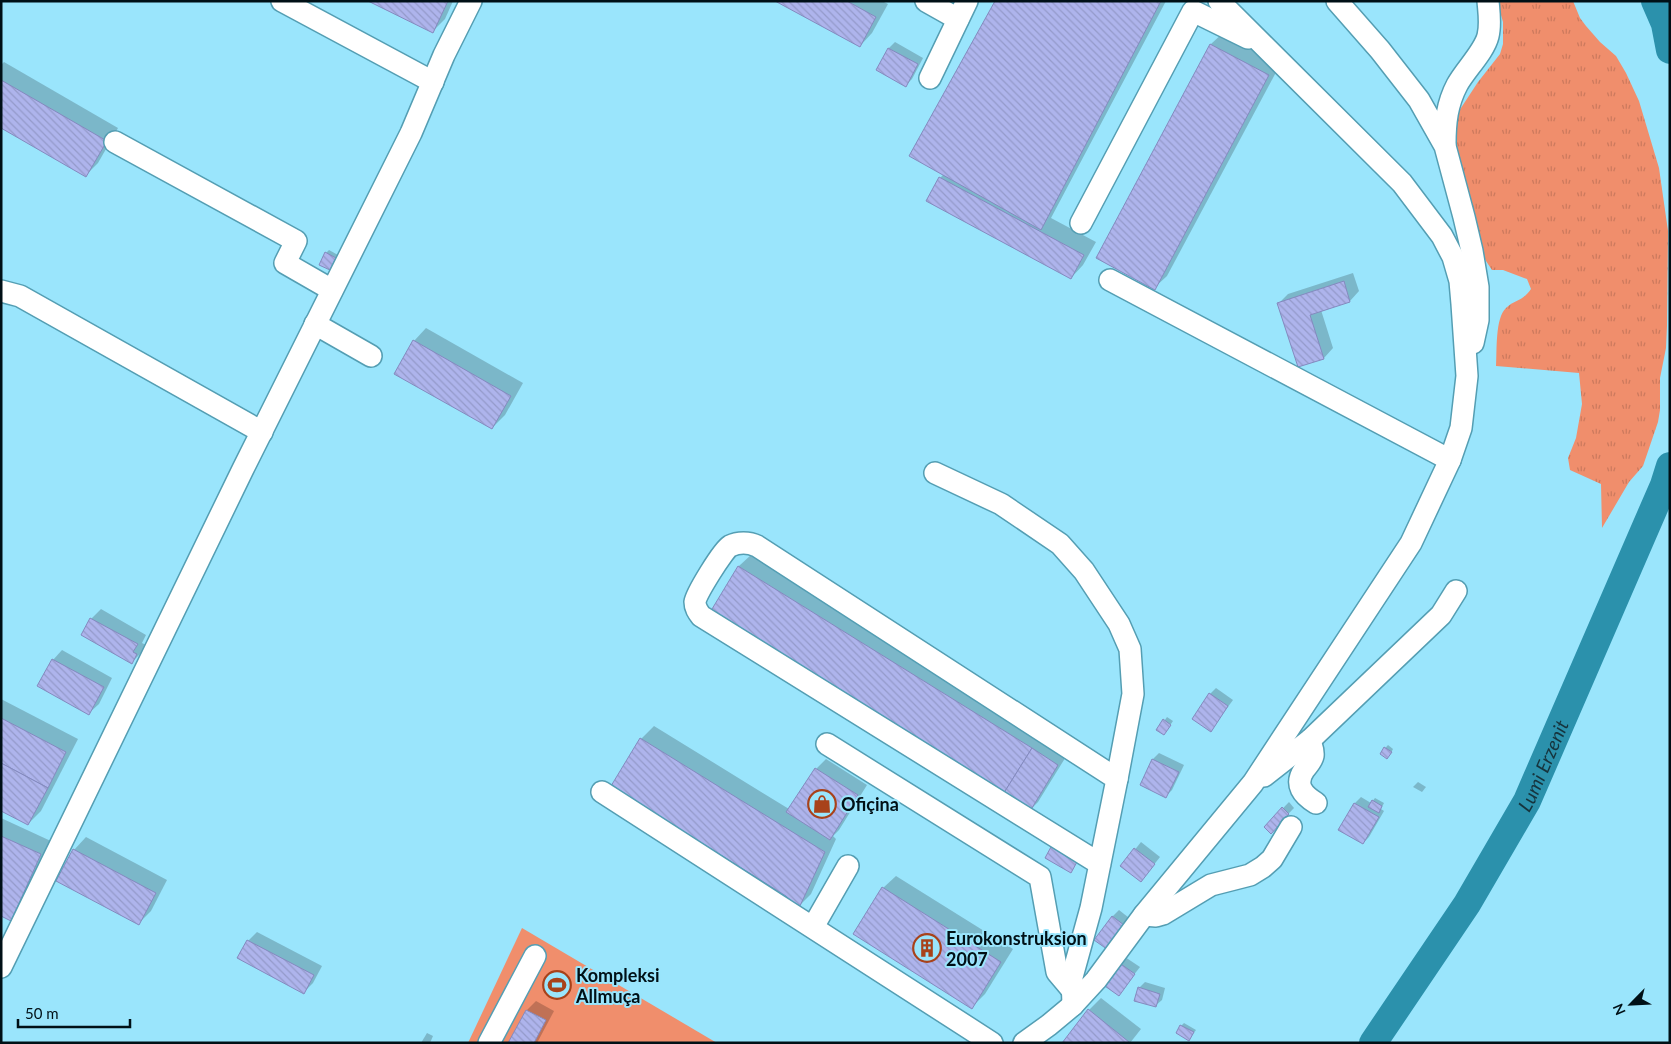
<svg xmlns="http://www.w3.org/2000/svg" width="1671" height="1044" font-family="Lato,sans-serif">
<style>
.grass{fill:url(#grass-tufts)}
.garden{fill:#f08e6c}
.shadow{fill:#0003}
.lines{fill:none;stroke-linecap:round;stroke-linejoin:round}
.river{stroke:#2b91ac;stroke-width:28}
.building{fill:url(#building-back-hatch);stroke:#848abf}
.minor-casing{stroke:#549eb3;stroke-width:24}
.minor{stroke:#fff;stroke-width:21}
.labels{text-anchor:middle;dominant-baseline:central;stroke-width:4;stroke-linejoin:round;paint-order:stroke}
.poi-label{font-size:18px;font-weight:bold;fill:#001016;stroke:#9ae5fc;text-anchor:start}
.water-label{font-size:19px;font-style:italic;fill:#16343d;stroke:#9ae5fc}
</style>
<defs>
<pattern id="grass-tufts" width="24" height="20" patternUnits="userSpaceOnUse" patternTransform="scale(1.25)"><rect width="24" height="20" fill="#f08e6c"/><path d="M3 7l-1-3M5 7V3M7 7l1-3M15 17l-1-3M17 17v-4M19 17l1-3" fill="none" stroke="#cc795d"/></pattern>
<pattern id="building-back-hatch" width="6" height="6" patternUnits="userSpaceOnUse" patternTransform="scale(1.25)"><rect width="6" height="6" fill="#aeb4ec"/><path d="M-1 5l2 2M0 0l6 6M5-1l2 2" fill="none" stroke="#949aca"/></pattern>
</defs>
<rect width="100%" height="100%" fill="#9ae5fc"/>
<path class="grass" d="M1497,1H1573L1580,18L1586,26L1600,42L1616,56L1626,73L1639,101L1659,168L1668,231L1667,326L1666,348L1660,378V410L1658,422L1643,466L1629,482L1602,528L1601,484L1570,470L1568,458L1576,438L1582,404L1579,373L1496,366C1497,351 1495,318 1506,308C1515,299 1522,302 1531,289L1527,279L1503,270H1492L1486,261L1482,252L1462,167L1453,135L1457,114L1478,82L1500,54L1503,44V22Z"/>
<polygon class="garden" points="522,928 717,1043 468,1043"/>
<g class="shadow">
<polygon points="371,1 453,1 445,19 433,31"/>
<polygon points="778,1 882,1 888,4 872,33 860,46"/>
<polygon points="996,1 1166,1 1051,218 1096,242 1083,265 1071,278 928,201 940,178 944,174"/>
<polygon points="1224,32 1281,63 1167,276 1154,288 1097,258 1211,44"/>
<polygon points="895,42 923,58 912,79 906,85 877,70 889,48"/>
<polygon points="4,62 118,128 98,163 86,175 1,127 1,65"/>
<polygon points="329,250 338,255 330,269 326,253"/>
<polygon points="1353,273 1359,291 1350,301 1321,310 1333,348 1324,358 1299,366 1279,303 1288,294"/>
<polygon points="426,328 523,383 505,415 492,428 414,341"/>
<polygon points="752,554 1067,755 1038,802 1029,811 710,614 739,566"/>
<polygon points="101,609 146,635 142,643 146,645 141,653 132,662 82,635 92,618"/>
<polygon points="62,650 112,678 99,704 89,713 53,660"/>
<polygon points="1216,688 1233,700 1211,730 1210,694"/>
<polygon points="1,699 78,739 41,811 28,824 1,810"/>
<polygon points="1167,717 1173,721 1166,731 1158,730"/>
<polygon points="654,726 789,809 816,769 826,759 867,785 839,830 833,836 836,839 811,894 799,906 641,739"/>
<polygon points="1388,745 1393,749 1390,755 1381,753"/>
<polygon points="1159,753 1184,765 1172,790 1166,796 1141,784 1153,759"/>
<polygon points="1418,782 1426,787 1422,792 1413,787"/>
<polygon points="1361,797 1371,803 1375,798 1384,803 1381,809 1384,811 1369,837 1363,843 1340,830 1355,803"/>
<polygon points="1289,802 1294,808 1271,832 1265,827"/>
<polygon points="1,818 53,842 24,907 11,919 1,915"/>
<polygon points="86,837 167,880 151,911 139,923 74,850"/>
<polygon points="1141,842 1160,857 1141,881 1122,866"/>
<polygon points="896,876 1013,949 985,994 972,1007 883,888"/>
<polygon points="1119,910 1133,921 1096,940 1113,916"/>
<polygon points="257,932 322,966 313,983 304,992 248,941"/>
<polygon points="1125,957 1140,967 1119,994 1119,963"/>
<polygon points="1145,982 1165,988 1162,1000 1155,1006 1139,988"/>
<polygon points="1101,998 1141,1029 1130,1043 1064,1043 1089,1010"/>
<polygon points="536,1001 554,1011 537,1043 510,1043 527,1010"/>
<polygon points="1184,1023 1196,1030 1189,1039 1181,1026"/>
<polygon points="427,1033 433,1036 430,1043 421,1043"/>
</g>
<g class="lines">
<g class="river">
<polyline points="1655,1 1665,24 1670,50"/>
<path id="s1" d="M1373,1043L1467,904L1527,801L1664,485L1670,466"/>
</g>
</g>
<g class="building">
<polygon points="368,1 448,1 433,33"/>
<polygon points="775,1 847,1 876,17 860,47"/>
<polygon points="995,1 1161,1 1041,230 909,156"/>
<polygon points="1210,44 1269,75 1155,290 1096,258"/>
<polygon points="888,48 918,64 906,87 876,70"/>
<polygon points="1,80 107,141 86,177 1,128"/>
<polygon points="939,177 1084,255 1071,279 926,201"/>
<polygon points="325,252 336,258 330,270 319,265"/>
<polygon points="1344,281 1350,302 1310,315 1324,359 1298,367 1277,303"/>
<polygon points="413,340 511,396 492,429 394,374"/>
<polygon points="738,566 1032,748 1002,796 709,614"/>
<polygon points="90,618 138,644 133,652 137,654 132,664 81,635"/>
<polygon points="52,659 104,687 89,715 37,686"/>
<polygon points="1209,693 1228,706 1211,732 1192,719"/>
<polygon points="1,718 66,752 48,788 1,763"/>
<polygon points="1163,719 1171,725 1164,735 1156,730"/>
<polygon points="640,738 825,852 799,908 786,896 611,786"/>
<polygon points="1384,747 1392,752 1387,759 1380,754"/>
<polygon points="1032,748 1058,765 1029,813 1002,796"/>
<polygon points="1152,759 1179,772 1166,798 1140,785"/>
<polygon points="1,763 48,788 28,825 1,811"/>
<polygon points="815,768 858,795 830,840 786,812"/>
<polygon points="1372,800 1382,806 1379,813 1368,807"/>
<polygon points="1354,803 1379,817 1363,844 1338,830"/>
<polygon points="1282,807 1289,814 1271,834 1264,827"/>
<polygon points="1,836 41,854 11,921 1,916"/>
<polygon points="1052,845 1078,860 1071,873 1045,858"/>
<polygon points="1134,848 1155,864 1141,882 1120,866"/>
<polygon points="73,849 156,893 139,925 56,881"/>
<polygon points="882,887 1001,962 972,1009 853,934"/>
<polygon points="1112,916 1128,928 1111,952 1094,940"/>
<polygon points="247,940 314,975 304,994 237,958"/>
<polygon points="1118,962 1135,974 1119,996 1102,984"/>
<polygon points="1138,987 1160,994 1156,1007 1134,1001"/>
<polygon points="1088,1009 1129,1042 1129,1043 1062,1043"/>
<polygon points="526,1010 546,1020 534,1043 508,1043"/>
<polygon points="1180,1025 1194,1032 1189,1041 1176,1033"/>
</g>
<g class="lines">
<defs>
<g id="minor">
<polyline points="282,1 433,82"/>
<polyline points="926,1 958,19"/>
<polyline points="1337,1 1380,50 1419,100 1445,146 1464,217 1472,251 1478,287 1478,320 1473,343"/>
<polyline points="930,78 967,1"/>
<polyline points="115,142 296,241 285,263 332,290"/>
<path d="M1445,144C1445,123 1447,104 1457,85C1465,70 1484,52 1488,36C1491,24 1489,13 1488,1"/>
<polyline points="1081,223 1193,11 1248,38"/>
<polyline points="1110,280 1450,460"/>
<polyline points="1,291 20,296 262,432"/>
<polyline points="315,324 371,356"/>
<polyline points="935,473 1001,504 1060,544 1084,571 1119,624 1130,649 1133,694 1117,779"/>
<path d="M1310,740C1311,745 1314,750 1313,756C1312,761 1307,766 1304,770C1294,785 1303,795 1316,803"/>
<polyline points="827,744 1040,877 1057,972 1073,991"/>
<polyline points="1264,776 1310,740 1441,615 1456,591"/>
<polyline points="602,792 992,1043"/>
<polyline points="1144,915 1156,916 1163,914 1211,885 1250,875 1263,867 1272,859 1291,827"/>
<polyline points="813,927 848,866"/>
<polyline points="1,967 243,469 411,133 444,55 471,1"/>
<path d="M1073,1005L1072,977L1091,908L1117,779L757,546C749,542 738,542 730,546C723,550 696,594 695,602C695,608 698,612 701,616L1100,864"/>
<polyline points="489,1043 535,956"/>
<polyline points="1024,1043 1049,1025 1073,1005 1096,980 1144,915 1253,783 1411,543 1450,460 1461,428 1467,376 1462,304 1460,281 1453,257 1442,236 1402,183 1219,1"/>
</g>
</defs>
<use href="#minor" class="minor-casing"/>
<use href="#minor" class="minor"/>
</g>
<defs>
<symbol id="shop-ring" viewBox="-11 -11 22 22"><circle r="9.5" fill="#9ae5fc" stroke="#a8421a" stroke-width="1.5"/><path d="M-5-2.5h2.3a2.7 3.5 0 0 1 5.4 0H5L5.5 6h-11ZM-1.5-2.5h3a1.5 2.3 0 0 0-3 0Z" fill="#a8421a"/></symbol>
<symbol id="building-ring" viewBox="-11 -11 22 22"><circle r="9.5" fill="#9ae5fc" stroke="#a8421a" stroke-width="1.5"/><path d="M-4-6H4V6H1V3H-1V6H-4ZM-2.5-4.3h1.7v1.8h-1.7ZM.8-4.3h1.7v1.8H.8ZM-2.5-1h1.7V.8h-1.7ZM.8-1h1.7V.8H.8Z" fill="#a8421a"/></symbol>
<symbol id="stadium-ring" viewBox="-11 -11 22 22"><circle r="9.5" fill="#9ae5fc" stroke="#a8421a" stroke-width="1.5"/><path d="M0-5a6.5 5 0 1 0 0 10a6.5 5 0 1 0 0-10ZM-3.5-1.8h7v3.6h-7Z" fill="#a8421a"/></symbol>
</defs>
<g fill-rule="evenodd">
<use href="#shop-ring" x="806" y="788" width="32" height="32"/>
<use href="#building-ring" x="911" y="932" width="32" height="32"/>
<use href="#stadium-ring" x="541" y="969" width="32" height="32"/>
</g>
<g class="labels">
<g class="poi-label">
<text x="841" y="804">Ofiçina</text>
<text x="946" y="938">Eurokonstruksion<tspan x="946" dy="21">2007</tspan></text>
<text x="576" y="975">Kompleksi<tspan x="576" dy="21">Allmuça</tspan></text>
</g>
<g class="water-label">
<text stroke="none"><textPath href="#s1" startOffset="326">Lumi Erzenit</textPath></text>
</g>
</g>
<rect width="1671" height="1044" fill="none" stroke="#001016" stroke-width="5"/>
<g transform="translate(1631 1004) rotate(246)" stroke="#9ae5fc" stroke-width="4" paint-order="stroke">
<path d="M0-4L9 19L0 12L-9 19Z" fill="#001016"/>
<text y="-8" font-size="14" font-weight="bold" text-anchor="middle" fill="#001016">N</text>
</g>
<path d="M18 1019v8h112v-8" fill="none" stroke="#001016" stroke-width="2.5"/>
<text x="25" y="1019" font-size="15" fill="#001016" stroke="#9ae5fc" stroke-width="4" paint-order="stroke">50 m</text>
</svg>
